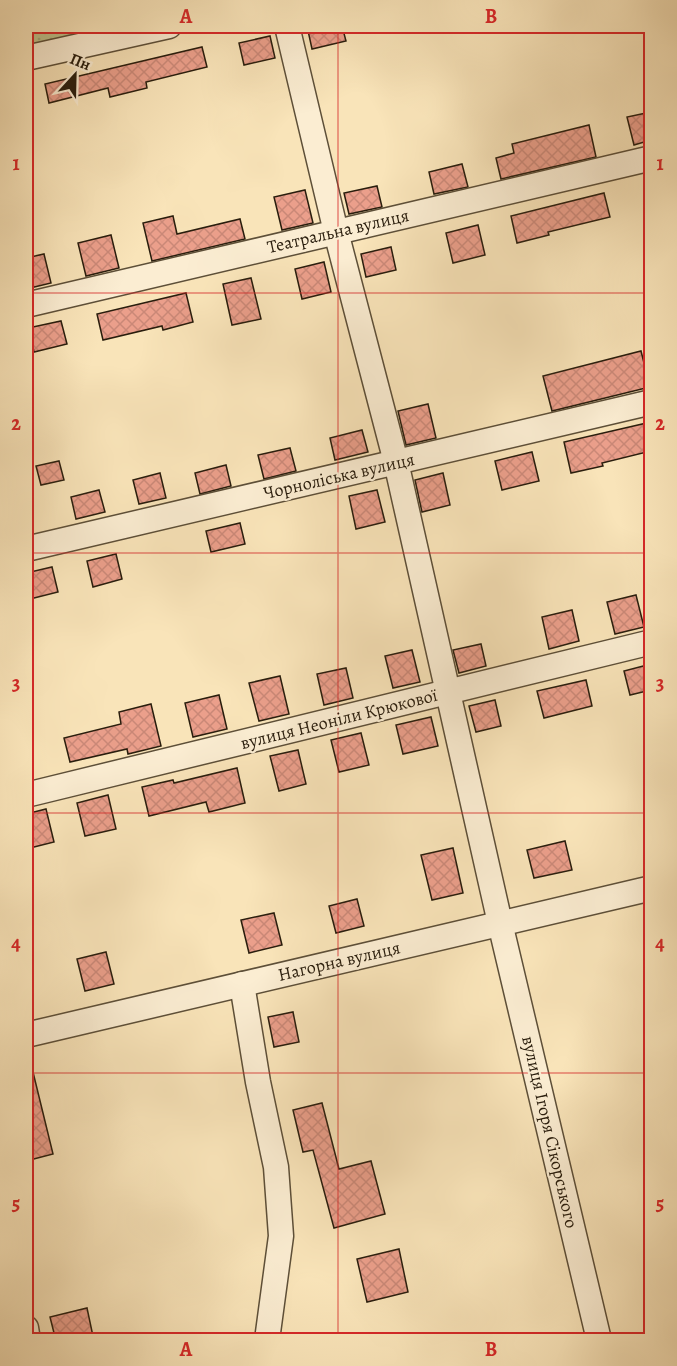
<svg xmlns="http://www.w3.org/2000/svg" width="677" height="1366" font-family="Alegreya,serif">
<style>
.garden{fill:url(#garden-dots);stroke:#74704d;stroke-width:1.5}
.building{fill:url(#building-cross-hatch);stroke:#291d0d;stroke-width:1.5}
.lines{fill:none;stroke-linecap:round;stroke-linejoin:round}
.minor-casing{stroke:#5d4f38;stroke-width:27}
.minor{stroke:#fbedd2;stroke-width:24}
.grid{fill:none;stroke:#d62828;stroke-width:1.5;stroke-opacity:0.55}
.labels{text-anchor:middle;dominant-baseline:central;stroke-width:4.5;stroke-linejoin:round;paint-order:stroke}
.street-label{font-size:18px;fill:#291d0d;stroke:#fbedd2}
.neatline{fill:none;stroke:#d62828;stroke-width:2}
.grid-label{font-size:20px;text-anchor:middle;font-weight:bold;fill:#d62828}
</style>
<defs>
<pattern id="garden-dots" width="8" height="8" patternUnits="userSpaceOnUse" patternTransform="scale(1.5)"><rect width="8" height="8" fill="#c0c38d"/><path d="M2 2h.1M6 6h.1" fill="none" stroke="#a5a778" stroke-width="1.8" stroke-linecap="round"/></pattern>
<pattern id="building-cross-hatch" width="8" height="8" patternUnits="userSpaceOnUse" patternTransform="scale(1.5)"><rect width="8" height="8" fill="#eb9f8b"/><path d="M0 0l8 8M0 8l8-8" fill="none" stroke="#ca8877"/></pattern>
</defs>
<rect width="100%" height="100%" fill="#f9e4b9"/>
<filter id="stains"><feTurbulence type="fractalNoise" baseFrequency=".00333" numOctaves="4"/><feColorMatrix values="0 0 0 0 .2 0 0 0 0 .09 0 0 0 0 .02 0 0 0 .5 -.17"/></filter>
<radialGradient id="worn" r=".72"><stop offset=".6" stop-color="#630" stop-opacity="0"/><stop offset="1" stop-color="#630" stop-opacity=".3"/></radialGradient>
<polygon class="garden" points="26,26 114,26 26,46"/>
<g class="building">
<polygon points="307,26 342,26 346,41 312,49"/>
<polygon points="270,36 275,58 244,65 239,43"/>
<polygon points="202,47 207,67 146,82 147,88 110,97 108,88 49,103 45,84"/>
<polygon points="651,112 651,140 634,145 627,117"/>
<polygon points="589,125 596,157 501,179 496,158 514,153 512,144"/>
<polygon points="462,164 468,187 434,194 429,172"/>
<polygon points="377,186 382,207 349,214 344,193"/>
<polygon points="305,190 313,223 282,230 274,197"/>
<polygon points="604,193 610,217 548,232 549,235 517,243 511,216"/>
<polygon points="173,216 177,234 240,219 245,239 152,261 143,223"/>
<polygon points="478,225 485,255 453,263 446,233"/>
<polygon points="111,235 119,268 86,276 78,243"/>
<polygon points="391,247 396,270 366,277 361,254"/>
<polygon points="44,254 51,283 26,289 26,258"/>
<polygon points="324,262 331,292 302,299 295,269"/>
<polygon points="251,278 261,319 232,325 223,284"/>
<polygon points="186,293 193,322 163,330 162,326 103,340 97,314"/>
<polygon points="61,321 67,344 34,352 28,328"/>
<polygon points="641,351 650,387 552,411 543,376"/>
<polygon points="428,404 436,438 406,445 398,411"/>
<polygon points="651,422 651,451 602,463 603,466 571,473 564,442"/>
<polygon points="362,430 368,452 335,460 330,438"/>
<polygon points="290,448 296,471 264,479 258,455"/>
<polygon points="532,452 539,481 502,490 495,461"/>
<polygon points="59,461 64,480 41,485 36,466"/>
<polygon points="226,465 231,486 200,494 195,473"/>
<polygon points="160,473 166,498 139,504 133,480"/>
<polygon points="443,473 450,505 422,512 415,480"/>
<polygon points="99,490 105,512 76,519 71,497"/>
<polygon points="377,490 385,522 356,529 349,496"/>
<polygon points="240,523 245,544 211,552 206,531"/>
<polygon points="116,554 122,579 93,587 87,561"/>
<polygon points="52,567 58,592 26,600 26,573"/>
<polygon points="636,595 644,627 615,634 607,602"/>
<polygon points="572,610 579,641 549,649 542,617"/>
<polygon points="481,644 486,666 459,673 453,650"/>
<polygon points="412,650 420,682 393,688 385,656"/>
<polygon points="651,664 651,690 630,695 624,671"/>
<polygon points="346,668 353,698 324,705 317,674"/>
<polygon points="280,676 289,714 259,721 249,683"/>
<polygon points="586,680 592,706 544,718 537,691"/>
<polygon points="219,695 227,729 193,737 185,703"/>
<polygon points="495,700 501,726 476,732 469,706"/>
<polygon points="151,704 161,746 128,754 127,749 70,762 64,738 121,724 119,712"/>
<polygon points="431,717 438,746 403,754 396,725"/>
<polygon points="361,733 369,765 339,772 331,740"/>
<polygon points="298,750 306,784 279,791 270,756"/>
<polygon points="237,768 245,803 209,812 206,802 149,816 142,787 173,780 174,783"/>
<polygon points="108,795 116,829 85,836 77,803"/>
<polygon points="46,809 54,842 26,849 26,814"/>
<polygon points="565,841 572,870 534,878 527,850"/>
<polygon points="453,848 463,893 432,900 421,855"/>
<polygon points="357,899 364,926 336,933 329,906"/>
<polygon points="274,913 282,945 249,953 241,920"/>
<polygon points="106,952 114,984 85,991 77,959"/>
<polygon points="293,1012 299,1042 274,1047 268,1017"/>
<polygon points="32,1068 53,1154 26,1161 26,1069"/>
<polygon points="322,1103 339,1169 371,1161 385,1214 334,1228 313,1150 303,1152 293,1110"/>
<polygon points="399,1249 408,1292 367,1302 357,1259"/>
<polygon points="87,1308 94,1341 56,1341 50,1317"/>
</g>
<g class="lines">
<defs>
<g id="minor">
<polyline points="287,26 336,232 396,462 500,923 599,1340"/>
<polyline points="26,58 169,26"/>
<polyline points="26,305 652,158"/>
<polyline points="26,549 652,402"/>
<polyline points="26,795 652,642"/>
<polyline points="242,984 258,1082 276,1167 281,1236 267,1340"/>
<polyline points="26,1035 652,888"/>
<polyline points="26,1328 28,1340"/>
</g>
</defs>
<use href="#minor" class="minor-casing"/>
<use href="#minor" class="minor"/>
</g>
<path class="grid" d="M338,26V1340M26,293H652M26,553H652M26,813H652M26,1073H652"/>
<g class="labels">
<g class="street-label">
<text transform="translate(338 231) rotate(-13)">Театральна вулиця</text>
<text transform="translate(339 476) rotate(-13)">Чорноліська вулиця</text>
<text transform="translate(339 719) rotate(-14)">вулиця Неоніли Крюкової</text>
<text transform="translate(339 961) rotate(-13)">Нагорна вулиця</text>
<text transform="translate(550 1132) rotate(77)">вулиця Ігоря Сікорського</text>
</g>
</g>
<rect width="677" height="1366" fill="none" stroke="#f9e4b9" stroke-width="66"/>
<g transform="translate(75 75) rotate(22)" stroke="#fbedd2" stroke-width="4.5" paint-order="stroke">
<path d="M0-4.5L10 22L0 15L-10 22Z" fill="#291d0d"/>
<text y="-9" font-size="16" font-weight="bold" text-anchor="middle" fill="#291d0d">Пн</text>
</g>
<rect x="33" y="33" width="611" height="1300" class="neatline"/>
<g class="grid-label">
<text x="186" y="23">A</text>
<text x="491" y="23">B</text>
<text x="16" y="170">1</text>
<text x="660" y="170">1</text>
<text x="16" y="430">2</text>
<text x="660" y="430">2</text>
<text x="16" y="690">3</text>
<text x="660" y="690">3</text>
<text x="16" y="950">4</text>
<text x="660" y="950">4</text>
<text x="16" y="1210">5</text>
<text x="660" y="1210">5</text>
<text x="186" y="1356">A</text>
<text x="491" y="1356">B</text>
</g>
<rect width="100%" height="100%" filter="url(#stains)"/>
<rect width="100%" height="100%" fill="url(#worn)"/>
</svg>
